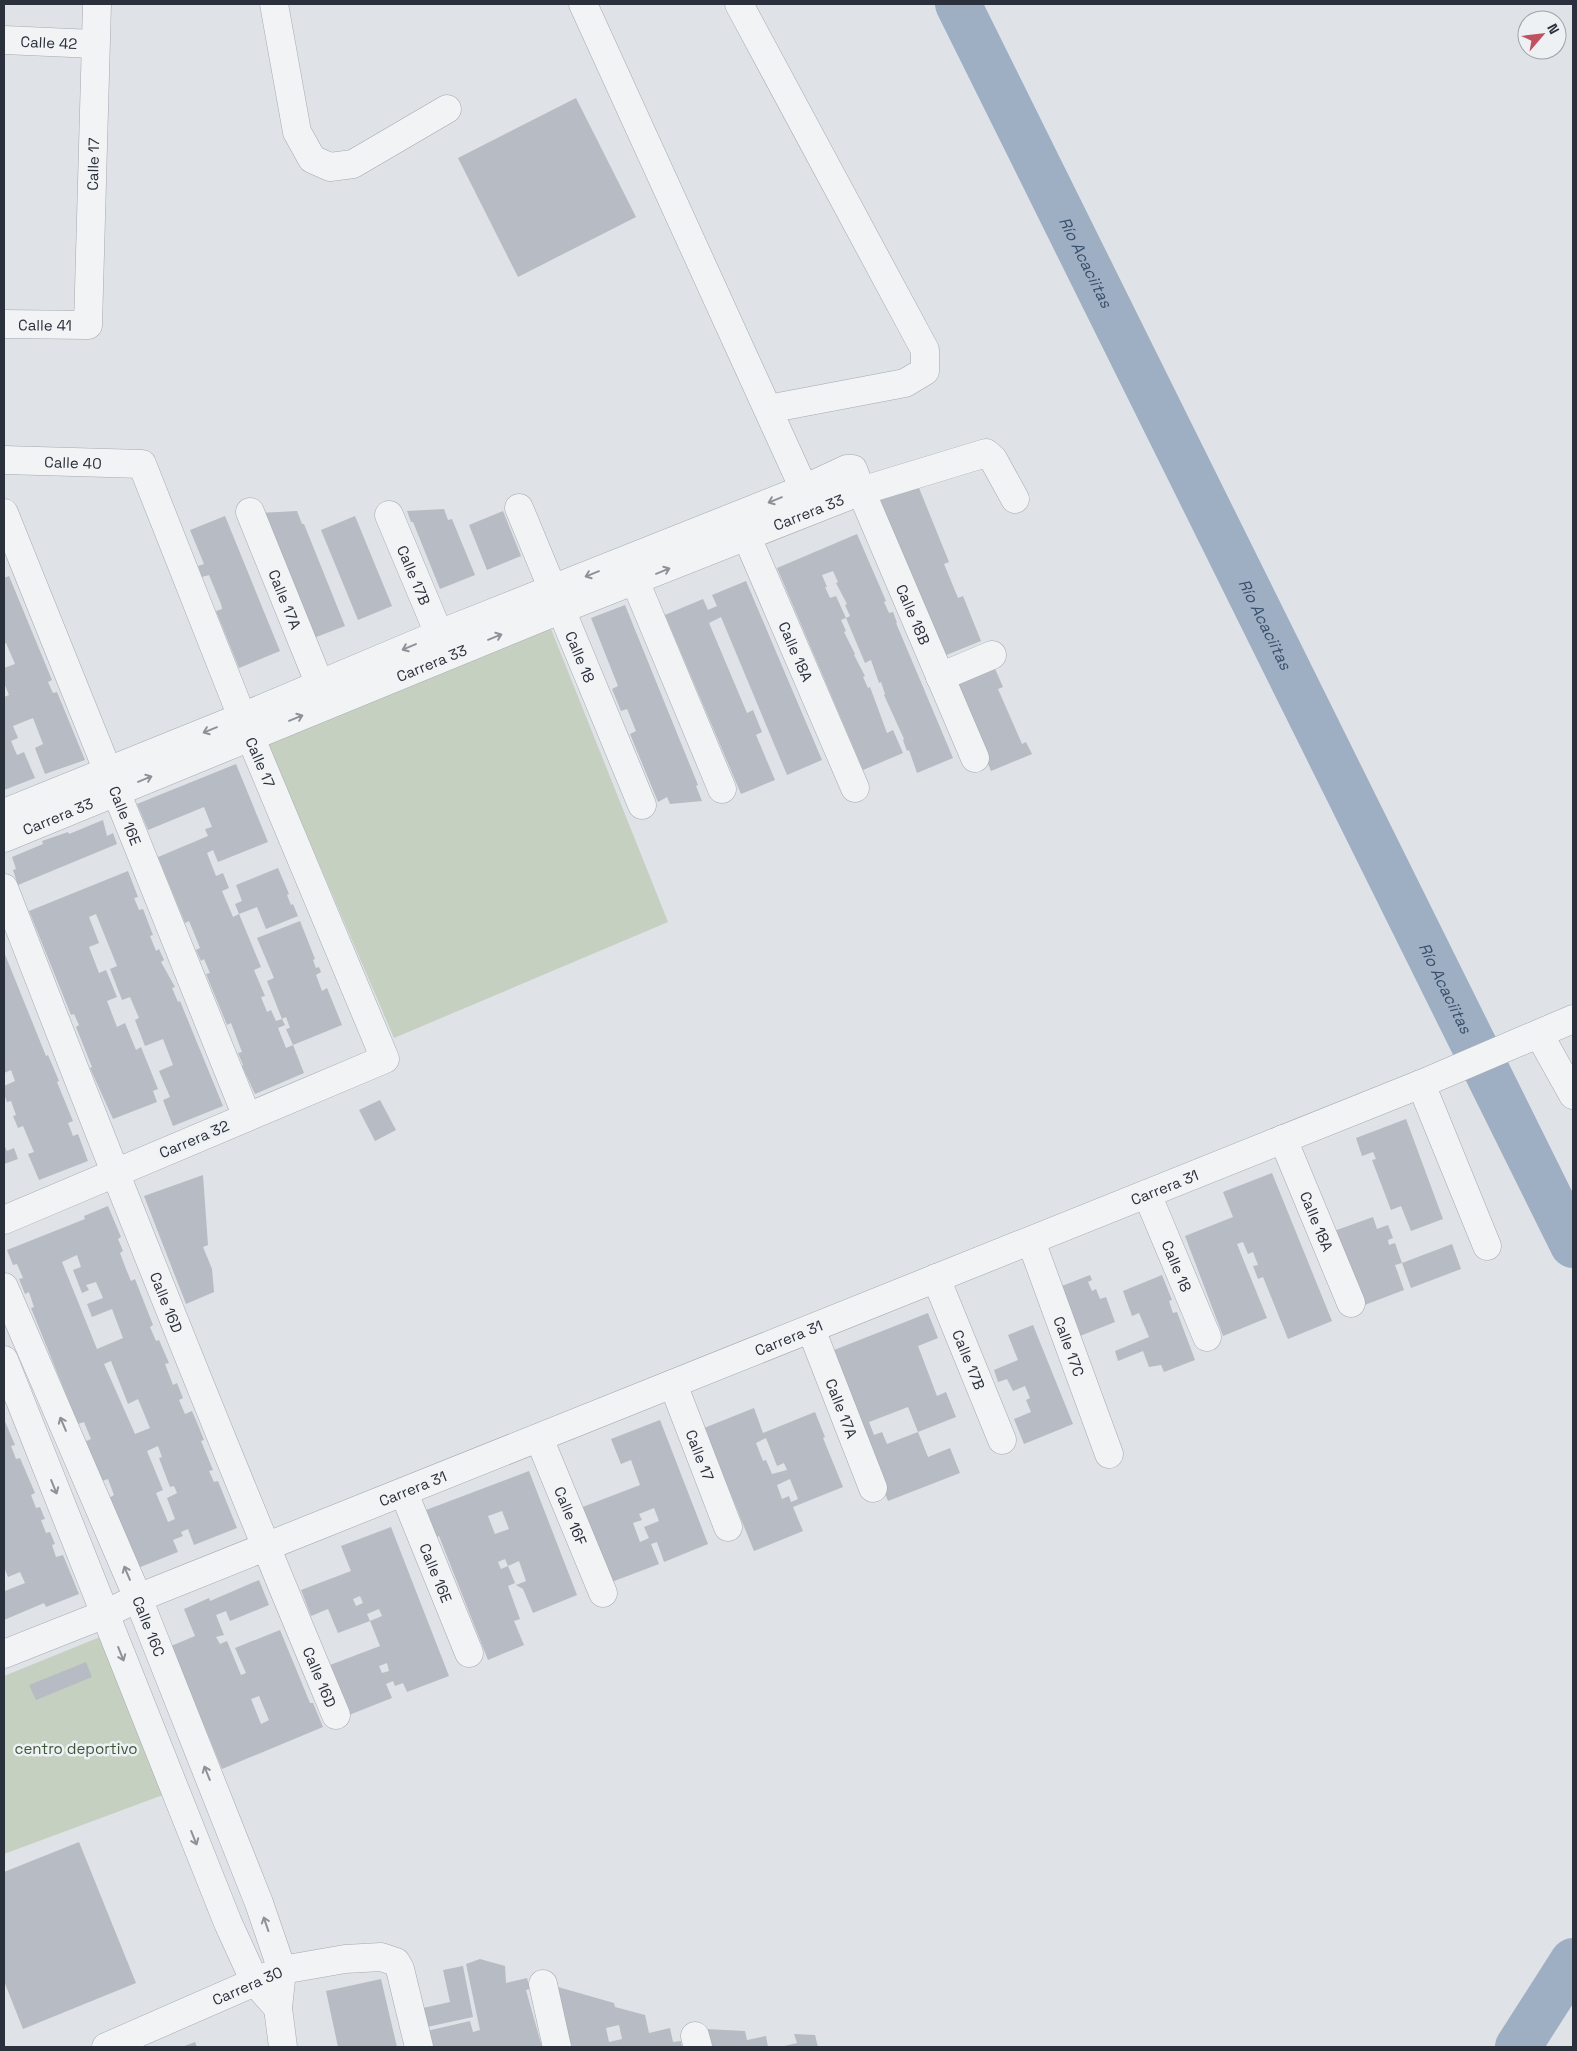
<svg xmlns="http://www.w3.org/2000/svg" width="1577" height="2051" font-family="'Space Grotesk',sans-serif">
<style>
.green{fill:#c5d0c1}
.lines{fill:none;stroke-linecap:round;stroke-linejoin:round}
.river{stroke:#9eafc3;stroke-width:46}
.building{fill:#b7bbc3;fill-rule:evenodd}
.minor-casing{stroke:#a5a9b0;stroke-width:29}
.minor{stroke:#f1f3f5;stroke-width:28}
.oneway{stroke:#8e9298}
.labels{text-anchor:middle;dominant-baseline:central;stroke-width:5;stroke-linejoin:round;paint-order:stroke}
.street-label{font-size:15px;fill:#2a303c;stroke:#eef1f4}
.park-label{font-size:15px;fill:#3e5639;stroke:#eef1f4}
.water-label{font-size:16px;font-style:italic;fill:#384f6b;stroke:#eef1f4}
</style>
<rect width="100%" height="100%" fill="#dfe2e7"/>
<g class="green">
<polygon points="551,629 668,922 394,1038 267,742"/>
<polygon points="110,1633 171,1792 4,1854 4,1676"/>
</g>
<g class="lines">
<g class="river">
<path id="s1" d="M958,4L1573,1245"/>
<polyline points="1518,2047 1573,1961"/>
</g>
</g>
<g class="building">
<polygon points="576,98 636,217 518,277 458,158"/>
<polygon points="917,483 949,562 944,564 958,598 963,596 981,641 939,658 878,499"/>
<polygon points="444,509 448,520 452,519 475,575 440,589 413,522 411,522 407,511"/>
<polygon points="297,511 302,524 304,524 345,626 311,639 259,513"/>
<polygon points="503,511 521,556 487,570 469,525"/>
<polygon points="225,516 280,651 239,668 216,611 222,609 221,604 209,575 202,577 198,566 204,564 190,530"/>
<polygon points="355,516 392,606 358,620 321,530"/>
<path d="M857,534L886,601L884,602L889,613L893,612L897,623H896L953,758L917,773L909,750L907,751L903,740L904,739L884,695L885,694L881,682L879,683L871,660L865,663L846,618L841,620L846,631L844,632L855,654L854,655L865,676L863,677L868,688L870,687L887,733L893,730L903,753L863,770L777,568ZM833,571L838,582L836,583L847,604L845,605L850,616L846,618L836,596L830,598L825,587H827L822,575Z"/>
<polygon points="9,576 52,680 48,682 53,693 57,692 85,760 45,774 35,748 43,744 33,718 13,726 18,738 11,741 17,755 24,752 35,778 4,790 4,697 9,695 4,683 4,668 15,664 6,643 4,644 4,578"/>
<polygon points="746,581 822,760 787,775 721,617 709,623 747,713 753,710 762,732 756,735 775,780 741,794 665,615 703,599 708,610 710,609 717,606 712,595"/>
<polygon points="625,605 698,785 696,786 702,801 670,804 667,797 658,802 630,734 636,731 627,709 621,711 612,689 618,686 591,618"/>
<polygon points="993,664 1003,687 998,689 1022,744 1026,742 1032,754 991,771 955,681"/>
<polygon points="236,764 268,842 218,862 213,850 207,853 216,876 223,873 229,888 222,891 233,917 239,914 261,967 254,970 265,996 261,997 267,1012 271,1010 276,1021 282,1019 285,1025 278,1028 286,1048 293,1045 304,1073 255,1094 242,1066 243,1065 238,1053 242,1052 231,1023 227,1025 206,974 210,973 204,959 201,961 196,950 200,948 194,933 189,921 185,923 158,857 208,836 205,829 212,827 204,807 148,830 137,804"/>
<polygon points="103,820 107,836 113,833 117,844 18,885 13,870 16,869 12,857 43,844 42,841 68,832 69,834"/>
<polygon points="278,868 289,894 287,895 291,905 293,904 298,916 266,929 257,907 239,914 235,904 242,901 236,885"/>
<polygon points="128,871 138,897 134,898 139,910 143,909 153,935 150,936 156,951 159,949 164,960 161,962 175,987 172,988 178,1002 180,1001 223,1106 173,1126 163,1100 170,1097 159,1071 173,1065 163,1039 145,1046 135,1020 139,1018 130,997 122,1000 110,969 117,966 96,914 89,917 99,943 89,947 99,973 106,970 117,997 107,1001 117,1027 125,1023 136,1050 141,1047 158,1089 153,1091 157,1102 113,1119 90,1068 92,1067 76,1027 79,1025 74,1014 71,1015 29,911"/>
<polygon points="300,921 315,959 313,960 316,968 319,967 321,972 316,975 322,991 327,988 342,1025 293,1045 286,1029 290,1028 286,1017 282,1019 267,981 274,978 257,938"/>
<polygon points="4,952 46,1056 48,1055 59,1081 57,1082 73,1121 68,1123 73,1136 78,1134 88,1161 39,1180 28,1154 34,1152 23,1126 18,1128 13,1116 16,1115 11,1101 7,1102 4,1094 4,1086 15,1081 11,1070 4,1073"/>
<polygon points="380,1100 396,1130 375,1141 359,1110"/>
<polygon points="1406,1119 1443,1219 1411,1231 1401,1206 1391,1210 1372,1160 1376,1159 1373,1152 1362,1156 1356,1138"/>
<polygon points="4,1145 7,1151 14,1148 18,1159 4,1164"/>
<polygon points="1272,1173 1332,1321 1288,1339 1263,1277 1258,1279 1253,1266 1258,1265 1253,1252 1248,1254 1243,1242 1237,1244 1267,1318 1223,1336 1185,1236 1233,1217 1223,1192"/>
<polygon points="203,1175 208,1245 203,1247 212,1269 214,1292 186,1304 144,1196"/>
<path d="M108,1206L121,1237L118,1239L123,1251L120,1253L126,1269L131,1281L135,1279L153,1325L150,1327L156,1341L159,1340L169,1363L165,1364L173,1385L177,1383L183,1398L179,1400L185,1414L192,1411L198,1425L204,1440L201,1441L213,1470L209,1471L214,1482L218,1481L237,1528L194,1545L188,1529L181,1532L183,1536L173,1540L178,1552L138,1568L109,1498L114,1495L108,1479L102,1481L86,1441L91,1439L84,1422L78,1424L31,1308L34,1307L29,1292L25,1294L19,1279L23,1278L17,1264L13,1265L7,1250L85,1219L84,1216ZM77,1255L81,1267L73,1270L82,1293L89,1290L86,1285L96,1282L103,1298L87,1304L92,1317L112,1309L123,1338L97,1349L62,1262ZM111,1361L128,1404L138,1399L150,1428L135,1434L104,1364ZM158,1446L162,1457L159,1458L170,1487L174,1486L177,1493L167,1498L175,1519L168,1522L156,1493L163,1490L147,1451Z"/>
<polygon points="1373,1217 1377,1229 1388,1225 1393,1238 1388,1240 1389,1245 1395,1243 1402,1263 1452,1244 1461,1269 1411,1288 1402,1263 1395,1265 1404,1290 1362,1306 1334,1231"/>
<polygon points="1090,1275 1092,1280 1088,1282 1092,1291 1096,1289 1100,1299 1106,1297 1115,1322 1075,1338 1057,1288"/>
<polygon points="1162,1275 1172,1300 1169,1301 1173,1313 1177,1312 1195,1360 1164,1372 1161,1365 1149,1367 1143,1351 1118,1361 1115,1351 1149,1337 1139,1313 1132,1316 1123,1291"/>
<polygon points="928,1313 938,1338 918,1346 937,1396 946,1392 956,1417 918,1432 908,1407 869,1422 874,1435 882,1432 887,1444 918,1432 928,1457 950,1448 960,1473 888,1501 829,1352"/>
<polygon points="1033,1325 1073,1424 1024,1444 1014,1419 1031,1412 1026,1400 1030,1398 1025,1386 1013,1391 1007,1379 998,1382 994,1370 1018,1360 1008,1335"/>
<path d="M754,1408L763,1433L815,1412L825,1437L823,1438L843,1487L793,1507L803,1531L754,1551L704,1428ZM766,1438L777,1466L784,1463L787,1470L772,1474L766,1460L763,1461L756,1443ZM790,1479L798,1499L791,1502L789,1496L782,1499L777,1485Z"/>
<polygon points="4,1419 15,1445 11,1446 16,1459 20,1458 35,1493 31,1495 36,1508 40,1507 45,1519 41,1520 46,1533 50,1532 55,1544 52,1545 56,1557 63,1555 79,1594 46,1607 44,1603 4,1620 4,1587 5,1591 25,1583 20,1572 8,1577 4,1567"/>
<path d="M660,1420L708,1544L664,1562L657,1542L651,1544L659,1564L609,1583L580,1508L640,1485L631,1460L621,1464L611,1439ZM654,1508L659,1521L644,1527L649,1538L640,1542L633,1523L642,1520L639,1514Z"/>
<path d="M529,1471L577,1595L533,1613L523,1589L516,1585L526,1581L519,1561L508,1566L505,1559L498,1562L501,1569L508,1566L515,1583L508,1586L520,1619L514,1621L524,1645L488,1660L439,1536L437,1537L426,1510ZM502,1511L509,1529L495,1534L488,1516Z"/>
<path d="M391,1527L449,1676L407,1692L403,1683L395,1686L393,1681L386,1684L392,1698L349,1715L330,1665L380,1646L370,1621L382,1616L379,1609L367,1614L370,1621L338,1633L328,1609L311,1616L301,1590L351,1571L341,1546ZM360,1596L363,1603L356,1606L353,1599ZM387,1663L389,1671L382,1673L379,1666Z"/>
<path d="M259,1580L269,1605L230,1621L226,1611L216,1615L224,1635L216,1637L220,1644L227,1641L241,1675L246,1673L235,1648L280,1630L310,1703H313L323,1727L222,1769L171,1646L195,1636L184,1609L209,1598L210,1601ZM259,1696L269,1720L261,1724L251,1699Z"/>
<polygon points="86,1662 92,1677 36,1700 29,1685"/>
<polygon points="79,1842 136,1983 23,2029 4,1981 4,1872"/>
<polygon points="480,1959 505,1966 506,1983 527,1978 530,1989 526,1990 542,2047 421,2047 418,2033 470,2021 473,2032 480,2030 466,1964"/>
<polygon points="463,1966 473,2017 427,2027 423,2008 450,2002 443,1970"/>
<polygon points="381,1979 397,2047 338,2047 326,1991"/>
<path d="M551,1985L614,2003L615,2007L645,2015L649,2033L670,2028L673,2042L681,2041L682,2047H568ZM619,2025L622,2039L609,2042L606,2028Z"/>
<polygon points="705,2029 745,2031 747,2040 766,2036 768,2047 710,2047"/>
<polygon points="794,2034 815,2035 818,2047 780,2047 797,2043"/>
<polygon points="195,2042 197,2047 182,2047"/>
</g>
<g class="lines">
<defs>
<g id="minor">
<polyline points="274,4 297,132 312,159 330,167 353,164 447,109"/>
<polyline points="583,4 804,489"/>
<polyline points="739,4 925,350 925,371 905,383 768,409"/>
<path id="s2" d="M4,40L94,44"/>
<path id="s3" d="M4,324L88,325L97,4"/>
<path id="s4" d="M4,460L142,464L242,717L385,1059L4,1220"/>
<path id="s5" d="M519,508L642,805"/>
<path id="s6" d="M250,512L320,685"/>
<path id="s7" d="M4,513L247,1117"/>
<path id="s8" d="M389,515L439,634"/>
<path id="s9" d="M740,521L855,788"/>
<polyline points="628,564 722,789"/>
<polyline points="940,677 992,655"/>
<path id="s10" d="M4,813L242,717L439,634L804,489L847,469H853L861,491L975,758"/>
<path id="s11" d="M4,838L562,609L861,491L986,453L993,459L1015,499"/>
<path id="s12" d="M4,888C111,1165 221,1441 336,1715"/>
<polyline points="1539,1034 1573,1095"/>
<polyline points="1421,1084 1487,1246"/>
<path id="s13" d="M1283,1139L1351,1303"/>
<path id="s14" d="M1147,1194L1207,1337"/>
<path id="s15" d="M1031,1241L1109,1454"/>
<path id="s16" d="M936,1278L1002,1440"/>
<path id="s17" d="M4,1287L138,1598L259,1903L282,1970L278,2008L283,2047"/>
<path id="s18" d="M811,1329L873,1488"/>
<polyline points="4,1360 228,1923 255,1982 278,2008"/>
<path id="s19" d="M673,1384L728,1527"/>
<path id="s20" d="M539,1438L603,1593"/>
<path id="s21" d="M404,1493L469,1653"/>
<path id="s22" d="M4,1654L105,1614L138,1598L1421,1084L1573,1019"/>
<polyline points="543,1984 557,2047"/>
<polyline points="695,2036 698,2047"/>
<path id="s23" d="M106,2047L282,1970L345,1959L381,1957L396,1962L400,1969L419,2047"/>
</g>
</defs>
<use href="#minor" class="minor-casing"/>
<use href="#minor" class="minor"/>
</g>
<defs><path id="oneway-shaft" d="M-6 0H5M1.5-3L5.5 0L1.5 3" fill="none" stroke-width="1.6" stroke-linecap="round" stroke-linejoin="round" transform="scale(1.25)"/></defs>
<g class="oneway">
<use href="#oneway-shaft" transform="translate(775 500) rotate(158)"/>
<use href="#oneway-shaft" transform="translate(663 571) rotate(-22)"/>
<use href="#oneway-shaft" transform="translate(592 574) rotate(158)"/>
<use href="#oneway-shaft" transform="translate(495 637) rotate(-22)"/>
<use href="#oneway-shaft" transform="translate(409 647) rotate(157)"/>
<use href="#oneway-shaft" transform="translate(296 718) rotate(-22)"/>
<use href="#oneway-shaft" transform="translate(210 730) rotate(158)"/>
<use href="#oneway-shaft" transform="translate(145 779) rotate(-22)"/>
<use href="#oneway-shaft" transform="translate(63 1424) rotate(-113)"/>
<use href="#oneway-shaft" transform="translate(54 1487) rotate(68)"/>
<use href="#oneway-shaft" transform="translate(127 1573) rotate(-113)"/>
<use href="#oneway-shaft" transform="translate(121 1654) rotate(68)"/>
<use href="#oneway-shaft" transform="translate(207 1773) rotate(-112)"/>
<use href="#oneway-shaft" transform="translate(194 1838) rotate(68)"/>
<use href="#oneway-shaft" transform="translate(266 1924) rotate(-109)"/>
</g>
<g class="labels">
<g class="street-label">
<text stroke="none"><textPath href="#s2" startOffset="45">Calle 42</textPath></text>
<text stroke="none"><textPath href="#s3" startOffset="245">Calle 17</textPath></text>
<text stroke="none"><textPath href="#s3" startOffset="41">Calle 41</textPath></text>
<text stroke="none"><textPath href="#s4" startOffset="69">Calle 40</textPath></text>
<text stroke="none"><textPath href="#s11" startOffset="868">Carrera 33</textPath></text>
<text stroke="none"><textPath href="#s8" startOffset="65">Calle 17B</textPath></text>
<text stroke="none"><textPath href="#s6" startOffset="94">Calle 17A</textPath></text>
<text stroke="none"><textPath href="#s10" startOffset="1074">Calle 18B</textPath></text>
<text stroke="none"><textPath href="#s9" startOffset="142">Calle 18A</textPath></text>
<text stroke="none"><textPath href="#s5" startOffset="161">Calle 18</textPath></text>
<text stroke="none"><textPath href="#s11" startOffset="462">Carrera 33</textPath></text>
<text stroke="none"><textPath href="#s4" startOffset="459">Calle 17</textPath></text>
<text stroke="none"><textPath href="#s7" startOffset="326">Calle 16E</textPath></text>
<text stroke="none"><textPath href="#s11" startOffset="58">Carrera 33</textPath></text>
<text transform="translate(194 1139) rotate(-23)">Carrera 32</text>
<text stroke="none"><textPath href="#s22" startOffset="1251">Carrera 31</textPath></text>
<text stroke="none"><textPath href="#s13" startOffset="89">Calle 18A</textPath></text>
<text stroke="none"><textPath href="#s14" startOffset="78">Calle 18</textPath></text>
<text stroke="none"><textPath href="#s12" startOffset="445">Calle 16D</textPath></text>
<text stroke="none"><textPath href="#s22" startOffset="846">Carrera 31</textPath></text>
<text stroke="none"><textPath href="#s15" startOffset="112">Calle 17C</textPath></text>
<text stroke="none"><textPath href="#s16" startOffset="88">Calle 17B</textPath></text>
<text stroke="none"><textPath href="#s18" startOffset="85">Calle 17A</textPath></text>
<text stroke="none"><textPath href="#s19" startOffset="76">Calle 17</textPath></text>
<text stroke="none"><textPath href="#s22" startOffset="441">Carrera 31</textPath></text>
<text stroke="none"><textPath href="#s20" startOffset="84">Calle 16F</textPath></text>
<text stroke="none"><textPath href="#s21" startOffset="86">Calle 16E</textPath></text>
<text stroke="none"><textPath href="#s17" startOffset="369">Calle 16C</textPath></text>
<text stroke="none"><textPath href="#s12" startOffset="850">Calle 16D</textPath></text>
<text stroke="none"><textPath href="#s23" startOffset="154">Carrera 30</textPath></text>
</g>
<g class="park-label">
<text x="76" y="1748">centro deportivo</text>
</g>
<g class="water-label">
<text stroke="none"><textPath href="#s1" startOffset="288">Río Acaciitas</textPath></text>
<text stroke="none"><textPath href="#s1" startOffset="692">Río Acaciitas</textPath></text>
<text stroke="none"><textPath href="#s1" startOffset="1098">Río Acaciitas</textPath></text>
</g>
</g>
<rect width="1577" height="2051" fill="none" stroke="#2a303c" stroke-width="10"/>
<g transform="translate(1542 35) rotate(62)"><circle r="24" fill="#eef1f4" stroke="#a0a4aa"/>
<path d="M0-4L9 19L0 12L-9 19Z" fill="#bf5160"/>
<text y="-8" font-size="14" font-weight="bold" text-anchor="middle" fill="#2a303c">N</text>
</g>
</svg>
